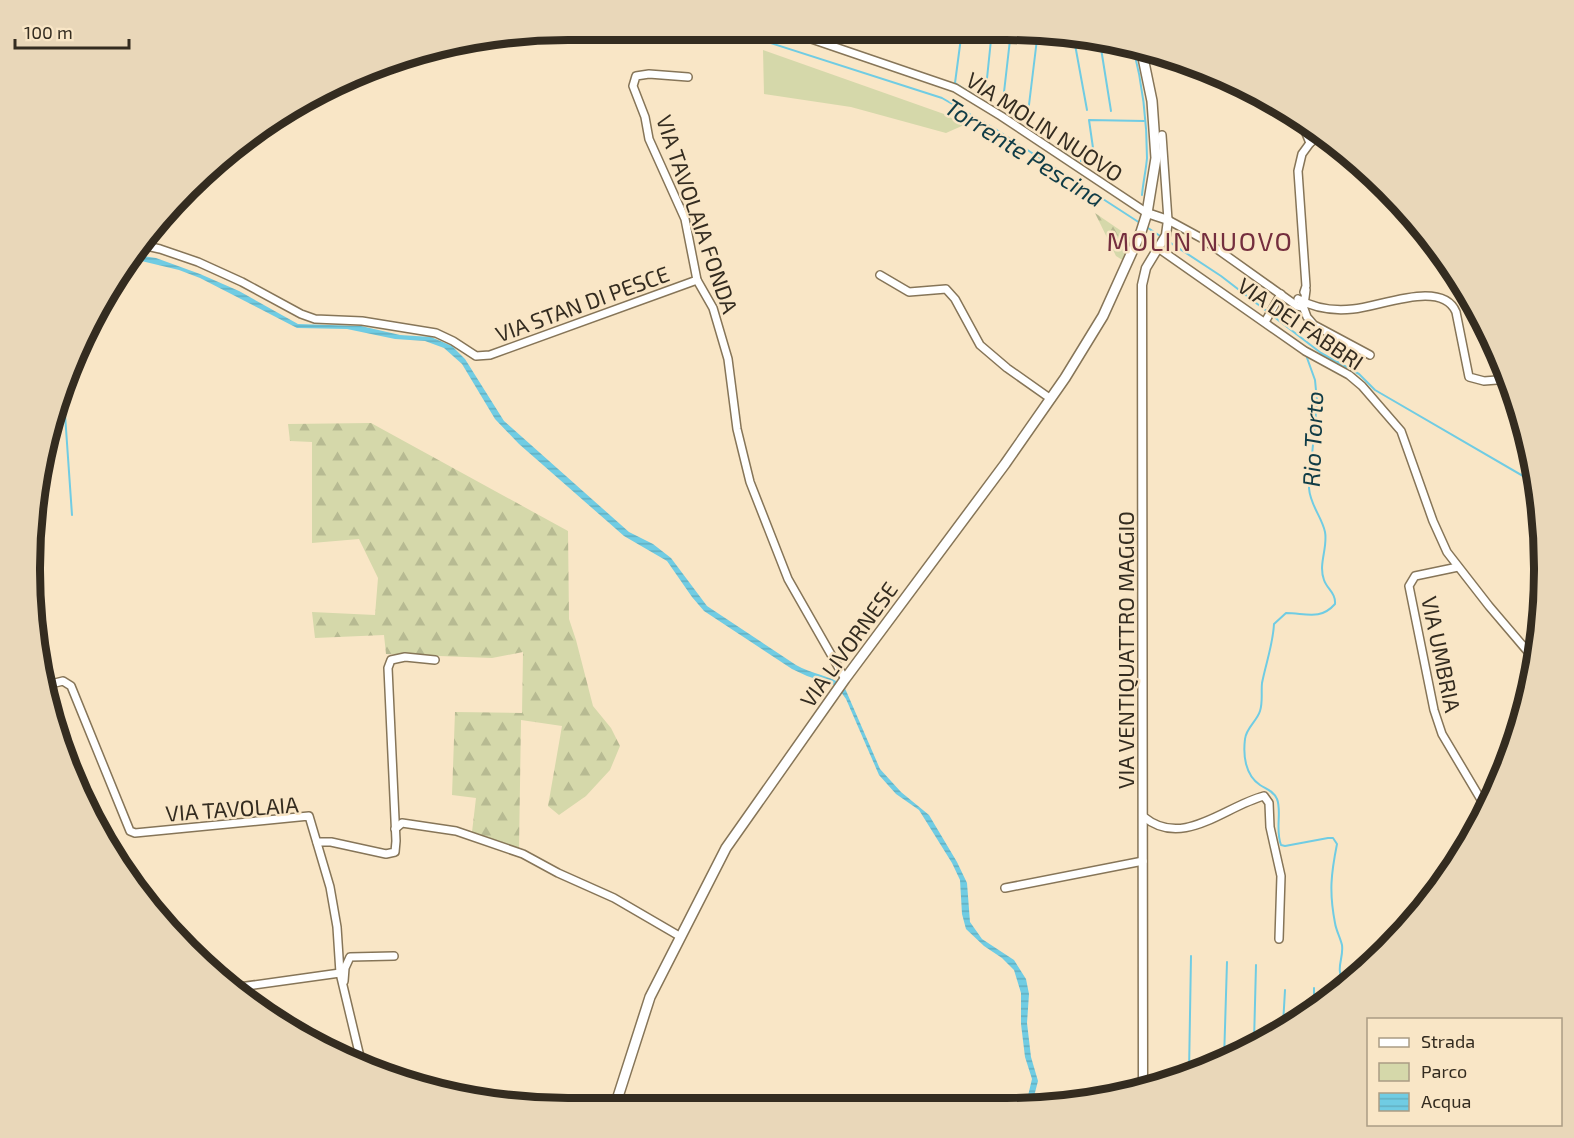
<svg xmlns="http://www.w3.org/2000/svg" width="1574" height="1138" font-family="'Exo 2',sans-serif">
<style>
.green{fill:#d5d8aa}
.forest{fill:url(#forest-firs)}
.water{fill:url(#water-rules)}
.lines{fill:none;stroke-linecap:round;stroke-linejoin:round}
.stream{stroke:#70cce3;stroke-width:2}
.minor-casing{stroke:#867558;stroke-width:10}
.tertiary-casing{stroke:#867558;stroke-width:11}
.secondary-casing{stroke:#867558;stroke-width:12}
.minor{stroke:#fff;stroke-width:7}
.tertiary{stroke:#fff;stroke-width:8}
.secondary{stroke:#fff;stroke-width:9}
.labels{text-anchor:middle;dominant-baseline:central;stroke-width:5;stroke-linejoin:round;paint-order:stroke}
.street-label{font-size:22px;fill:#342c20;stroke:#f9e6c6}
.water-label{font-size:24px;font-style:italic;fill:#103c46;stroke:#f9e6c6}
.quarter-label{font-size:26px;letter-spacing:1.5px;fill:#742e3e;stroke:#f9e6c6}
.rim{fill:none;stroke:#342c20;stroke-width:8}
</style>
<defs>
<pattern id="forest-firs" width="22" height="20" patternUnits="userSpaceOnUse" patternTransform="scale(1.5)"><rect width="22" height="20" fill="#d5d8aa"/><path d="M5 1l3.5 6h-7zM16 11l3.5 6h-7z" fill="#b7ba92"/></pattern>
<pattern id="water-rules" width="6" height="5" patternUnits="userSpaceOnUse" patternTransform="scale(1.5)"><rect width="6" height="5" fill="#70cce3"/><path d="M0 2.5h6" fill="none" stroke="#62afc2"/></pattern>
</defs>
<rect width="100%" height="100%" fill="#f9e6c6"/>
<polygon class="green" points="763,50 944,114 964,125 946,133 851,107 764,94"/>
<g class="forest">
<polygon points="1095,213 1133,239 1124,261 1116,256"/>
<polygon points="371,423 568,531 569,619 576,640 593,706 611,728 620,746 610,770 586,796 559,815 548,806 562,726 521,720 519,850 472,832 476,798 452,795 455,712 522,713 523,652 492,658 386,654 384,635 315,638 312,612 375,615 378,578 359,539 312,543 312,442 290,441 288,424"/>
</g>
<path class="water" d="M136,255L156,258L200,274L239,291L298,324L361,326L400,335L431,337L452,346L465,359L504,421L629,532L653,544L671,558L707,606L796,665C811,674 830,675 844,686L880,769L901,792L929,815L957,862L967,883L970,922L982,939L1014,960L1026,979L1029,994L1027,1023L1031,1057L1038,1081L1032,1104H1026L1032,1079L1025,1057L1021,1024V993L1014,970L1002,958L984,946L966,929L962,914L960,880L952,863L919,810L896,794L879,775L846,699L841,692L834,685L807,676L792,669L704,611L692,597L667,561L624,536L519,444L495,419L462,364L444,348L425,341L395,339L347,329L297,328L200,278L179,270L133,259Z"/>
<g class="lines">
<g class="stream">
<polyline points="730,30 942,98 992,127 1140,223"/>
<polyline points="962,30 955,83 975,96"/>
<polyline points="1074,39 1087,110"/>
<polyline points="1011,41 1065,38"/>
<polyline points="1100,42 1111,111"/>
<path d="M1133,47C1142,82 1147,122 1147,158C1146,170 1143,183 1142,195"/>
<polyline points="986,88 992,30"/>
<polyline points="1003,101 1011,31"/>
<polyline points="1028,113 1037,39"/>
<polyline points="1043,140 1076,161"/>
<polyline points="1081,161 1093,148 1089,120 1144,121"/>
<polyline points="1145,226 1221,276 1321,353 1359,374 1375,390 1535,483"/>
<path d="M1306,355L1315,380L1317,401L1309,488C1310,505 1322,517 1325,532C1328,548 1318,564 1324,580C1327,589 1336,593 1335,604C1320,621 1305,613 1286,613L1274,624C1273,644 1266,663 1262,683C1261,692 1263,702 1260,711C1257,721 1246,728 1245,739C1243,755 1245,775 1260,785C1266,789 1274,791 1277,799C1282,811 1275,830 1281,845L1285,846L1328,838H1333L1337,844C1331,874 1329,892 1335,923C1336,930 1340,937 1342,945C1344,960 1334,967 1345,986"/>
<polyline points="64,400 72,515"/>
<polyline points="1314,1008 1314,988"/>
<polyline points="1283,1025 1285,990"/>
<polyline points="1254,1042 1256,965"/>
<polyline points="1224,1060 1227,962"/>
<polyline points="1189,1073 1191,956"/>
</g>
<defs>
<g id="minor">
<polyline points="785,30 955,88 1001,116 1147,213"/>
<polyline points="688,77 649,74 636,76 633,86 645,117 649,139 685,219 697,280 713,308 728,359 737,429 750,482 788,579 845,679"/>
<polyline points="1300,119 1310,143"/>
<polyline points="1162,135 1168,220 1203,239 1297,306 1302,307 1304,305 1306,290"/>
<polyline points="142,245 160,249 198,262 242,282 301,314 315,319 362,321 436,333 453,341 476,356 490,355 697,280"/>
<polyline points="1158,248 1305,351 1349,375 1362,386 1401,431 1433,521 1447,552 1489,606 1535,660"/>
<polyline points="880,275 909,292 946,289 955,299 980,345 1007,368 1051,399"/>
<polyline points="1304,292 1306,286 1298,171 1302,154 1310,143 1320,136"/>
<path d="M1298,299C1314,308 1334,311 1353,309C1380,307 1442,279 1456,312L1469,377L1484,381L1497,380"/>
<polyline points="1303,306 1307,317 1314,325 1370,355"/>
<polyline points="1265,322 1281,294"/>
<polyline points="1458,567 1415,576 1409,586 1434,710 1442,734 1486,808"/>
<polyline points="47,685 63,681 71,686 130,831 135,833 309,816 330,887 337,927 340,973 361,1061"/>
<path d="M1144,817C1183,849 1225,806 1264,796L1269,803L1270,827L1281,876L1279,939"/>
<polyline points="395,829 402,823 456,831 523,854 558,873 614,898 681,937"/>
<polyline points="317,842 331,842 386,854 395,852 396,841 388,668 391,660 405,657 435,660"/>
<polyline points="1005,888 1143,861"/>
<polyline points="344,981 345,968 350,957 394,956"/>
<polyline points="232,988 340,973"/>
</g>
<polyline id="tertiary" points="1143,1085 1142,285 1146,268 1166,235 1168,220 1147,213"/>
<polyline id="secondary" points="615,1106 650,997 726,848 845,679 1005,464 1065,378 1103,316 1141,232 1147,213 1156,158 1152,101 1141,48"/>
</defs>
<use href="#minor" class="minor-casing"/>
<use href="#tertiary" class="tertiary-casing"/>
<use href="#secondary" class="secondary-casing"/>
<use href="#minor" class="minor"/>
<use href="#tertiary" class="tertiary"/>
<use href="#secondary" class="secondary"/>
</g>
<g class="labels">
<g class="street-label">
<text transform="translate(1045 126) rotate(33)">VIA MOLIN NUOVO</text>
<text transform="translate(698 214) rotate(71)">VIA TAVOLAIA FONDA</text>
<text transform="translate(582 303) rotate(-20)">VIA STAN DI PESCE</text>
<text transform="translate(1301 323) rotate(34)">VIA DEI FABBRI</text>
<text transform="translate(848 644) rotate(-54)">VIA LIVORNESE</text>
<text transform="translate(1125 650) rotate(-90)">VIA VENTIQUATTRO MAGGIO</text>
<text transform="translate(1442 654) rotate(78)">VIA UMBRIA</text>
<text transform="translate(232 808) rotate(-4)">VIA TAVOLAIA</text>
</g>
<g class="water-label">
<text transform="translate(1025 152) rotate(32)">Torrente Pescina</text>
<text transform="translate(1312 439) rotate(-88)">Rio Torto</text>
</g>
<g class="quarter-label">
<text x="1200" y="240">MOLIN NUOVO</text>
</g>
</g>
<path d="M0 0H1574V1138H0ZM568 40H1006A528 528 0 0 1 1534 568V570A528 528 0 0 1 1006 1098H568A528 528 0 0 1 40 570V568A528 528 0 0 1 568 40Z" fill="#e9d7b9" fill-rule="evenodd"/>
<path class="rim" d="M568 40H1006A528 528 0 0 1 1534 568V570A528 528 0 0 1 1006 1098H568A528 528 0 0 1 40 570V568A528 528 0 0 1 568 40Z"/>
<rect x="1367" y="1018" width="195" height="108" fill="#f9e6c6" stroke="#aa9c84" stroke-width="1.5"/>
<rect x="1379" y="1038" width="30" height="9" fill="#ffffff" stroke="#aa9c84" stroke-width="1.5"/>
<text x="1421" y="1048" font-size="18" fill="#342c20">Strada</text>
<rect x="1379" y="1063" width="30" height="18" fill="#d5d8aa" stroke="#aa9c84" stroke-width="1.5"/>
<text x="1421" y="1078" font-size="18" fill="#342c20">Parco</text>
<rect x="1379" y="1093" width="30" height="18" fill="url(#water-rules)" stroke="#aa9c84" stroke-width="1.5"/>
<text x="1421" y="1108" font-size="18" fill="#342c20">Acqua</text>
<path d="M15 39v9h114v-9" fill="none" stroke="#342c20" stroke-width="3"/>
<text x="24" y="39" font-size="18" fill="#342c20" stroke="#f9e6c6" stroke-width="4.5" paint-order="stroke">100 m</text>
</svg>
